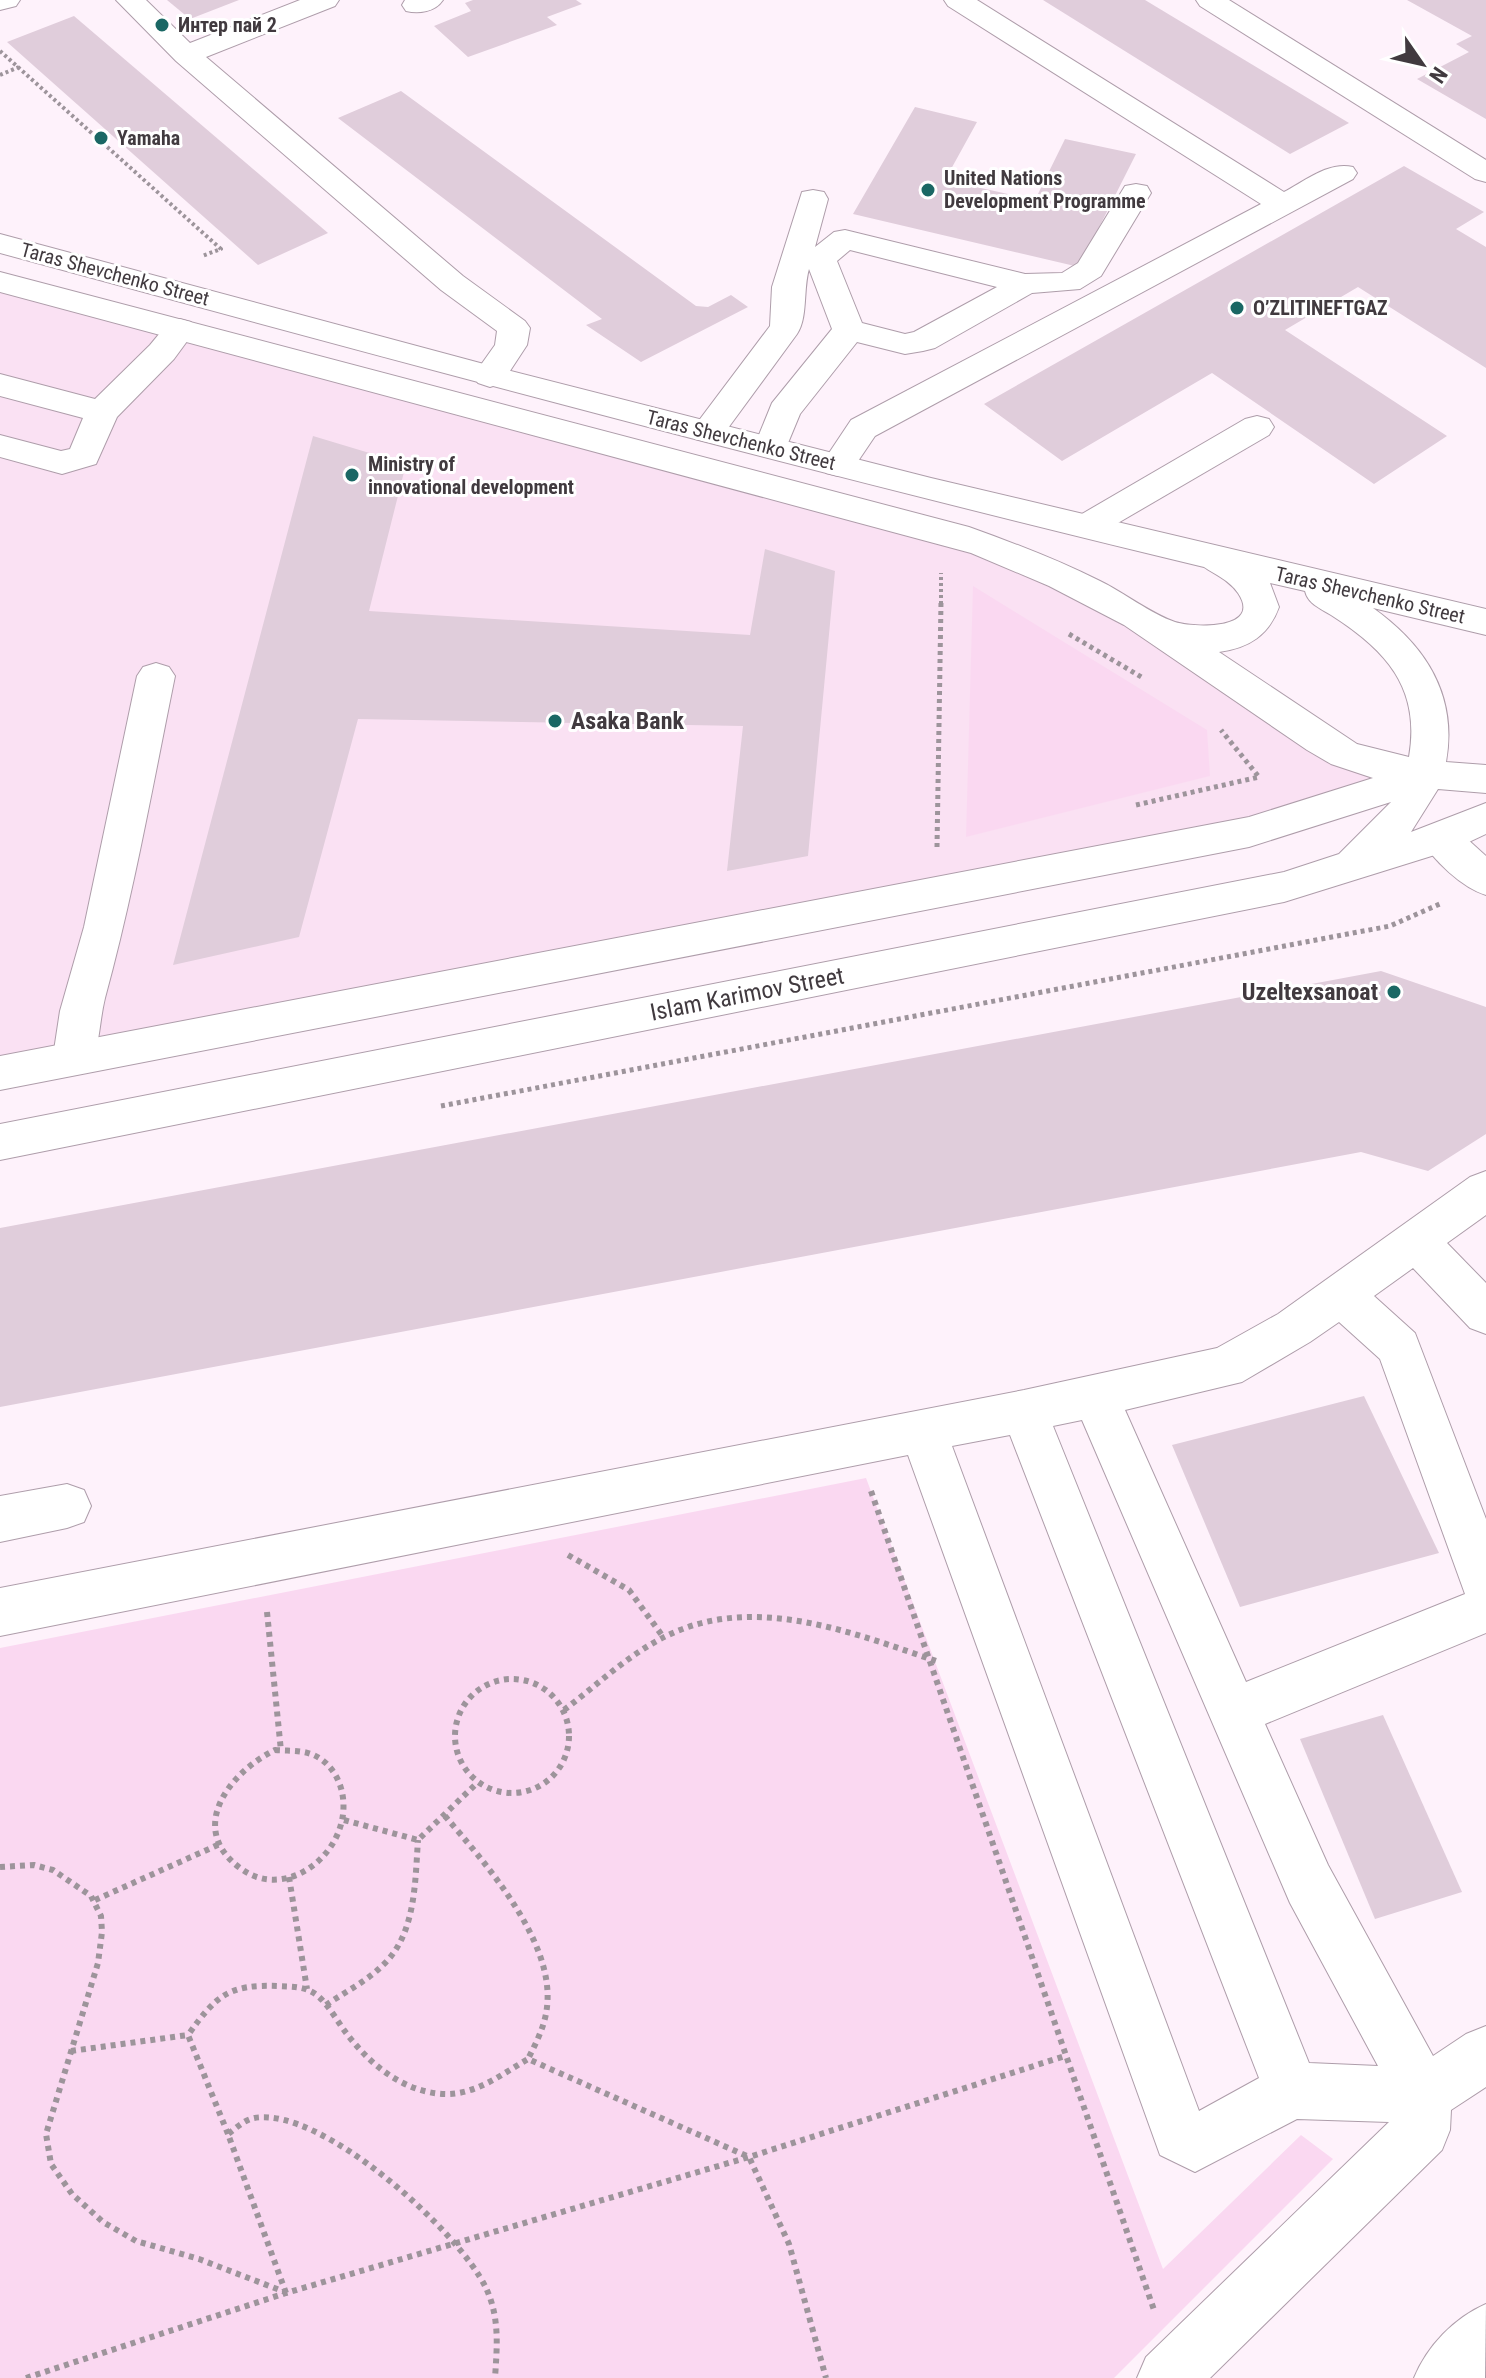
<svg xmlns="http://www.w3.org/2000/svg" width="1486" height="2378" font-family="'Roboto Condensed',sans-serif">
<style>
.built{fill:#fae1f3}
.green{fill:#fad8f1}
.building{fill:#e0cddb}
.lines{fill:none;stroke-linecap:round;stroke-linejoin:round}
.minor-casing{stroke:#ae9daa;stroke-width:2}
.major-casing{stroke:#ae9daa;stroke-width:2}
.path-far2{stroke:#9d949b;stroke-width:4;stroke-dasharray:3 3;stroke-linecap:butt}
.path-far1{stroke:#9d949b;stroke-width:5;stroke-dasharray:4 4;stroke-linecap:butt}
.path{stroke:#9d949b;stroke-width:6;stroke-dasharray:5 5;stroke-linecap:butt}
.minor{fill:#fff;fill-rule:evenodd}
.major{fill:#fff;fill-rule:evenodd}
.poi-dot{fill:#1a6764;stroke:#fff;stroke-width:3}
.labels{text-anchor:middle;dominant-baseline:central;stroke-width:6;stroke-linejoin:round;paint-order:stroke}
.far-poi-label{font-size:20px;font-weight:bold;fill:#413a3f;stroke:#fff;text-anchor:start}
.far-street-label{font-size:20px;fill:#413a3f;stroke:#fff}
.poi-label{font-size:24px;font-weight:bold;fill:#413a3f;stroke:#fff;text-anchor:start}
.street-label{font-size:24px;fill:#413a3f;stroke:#fff}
</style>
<rect width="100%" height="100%" fill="#fef2fb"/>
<polygon class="built" points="0,282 957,535 1404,773 1304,817 0,1073"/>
<g class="green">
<polygon points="973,586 1207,730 1210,776 966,837"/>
<polygon points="866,1478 1163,2269 1301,2135 1333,2159 1114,2378 0,2378 0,1648"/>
</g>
<g class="building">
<polygon points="167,0 239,0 190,19"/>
<polygon points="473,0 576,0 582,4 547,17 557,25 468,57 434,26 471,11 465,3"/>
<polygon points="1043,0 1145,0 1349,123 1290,154"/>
<polygon points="1407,0 1486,0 1486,119 1417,79 1469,52 1456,44 1472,36"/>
<polygon points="74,16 328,233 258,265 7,42"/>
<polygon points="401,91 696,306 708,307 731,295 748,307 641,362 586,325 602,319 338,118"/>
<polygon points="915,107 977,122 945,180 1035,200 1065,139 1136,154 1079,267 853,214"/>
<polygon points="1404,166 1484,212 1456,229 1486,247 1486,368 1358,287 1285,330 1447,436 1374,484 1212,373 1062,461 984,404"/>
<polygon points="313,436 406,464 369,611 750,635 765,549 835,571 808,856 727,871 743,726 358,719 299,937 173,965"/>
<polygon points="1381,971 1486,1007 1486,1134 1428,1171 1361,1152 0,1407 0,1228"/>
<polygon points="1364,1396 1439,1553 1240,1607 1172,1445"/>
<polygon points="1383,1715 1462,1892 1375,1919 1300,1739"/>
</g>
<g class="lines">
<defs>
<g id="minor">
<polygon points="0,0 20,0 16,6 0,10"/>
<polygon points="116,0 146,0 190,43 300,0 339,0 335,6 206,57 463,276 525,321 530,328 527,345 502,383 490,387 478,383 473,376 495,345 497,331 441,290 176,61"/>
<path d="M405,0H443C435,12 419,14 406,11L402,5Z"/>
<path d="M944,0H977L1284,192C1305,181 1329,161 1353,167L1357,173L1353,179L875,436L850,473L838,476L826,473L821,465L851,420L1261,204L948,6Z"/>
<polygon points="1196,0 1229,0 1486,160 1486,182 1475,179 1200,6"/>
<path d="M1136,184L1147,186L1151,193L1101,276L1080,289L1032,293L935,348L923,351L905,354L857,342L800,414L783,455L771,458L759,455L754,447L772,403L832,329L809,269C803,289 808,318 797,334L720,439L708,442L696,439L691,431L770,326L772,287L802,192L813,190L824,192L828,199L815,247L834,232L845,230L1025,274L1062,273L1078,263L1125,186ZM850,250L997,287L914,332L905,334L862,323L837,261Z"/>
<polygon points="180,319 191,322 196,329 174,359 117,417 96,464 62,474 0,457 0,435 61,451 70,449 83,418 0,396 0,374 95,399 150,345 169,322"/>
<polygon points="1257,416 1269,419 1274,427 1269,435 1099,534 1087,538 1075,534 1069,526 1075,518 1245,419"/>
<path d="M156,663L169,667L175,676C153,784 134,892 105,998C99,1022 100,1047 89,1069L74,1074L59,1069L53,1057L60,1011L84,927L137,676L143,667Z"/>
<path d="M1440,823L1454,827L1486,856V895C1462,888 1433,860 1420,838L1426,827Z"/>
<path d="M1486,1171V1215L1447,1243L1486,1283V1334L1470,1328L1413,1268L1374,1296L1415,1333L1486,1519V1633L1265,1724L1328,1865L1433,2056L1466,2034L1486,2026V2087L1451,2110L1450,2130L1442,2150L1210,2378H1137L1146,2357L1389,2122L1297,2119L1195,2172L1160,2155L908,1455L0,1636V1588L1024,1390L1217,1348L1278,1314L1470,1177ZM1339,1322L1380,1359L1465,1594L1246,1682L1125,1410L1242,1382L1310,1342ZM1082,1420L1290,1903L1378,2066L1309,2063L1053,1426ZM1010,1435L1259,2078L1199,2111L952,1446Z"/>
<polygon points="67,1484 84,1490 91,1506 84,1522 67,1528 0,1542 0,1496"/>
<path d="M1486,2304L1485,2378H1414C1427,2346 1454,2318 1486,2304Z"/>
</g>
<path id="major" d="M0,234L495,367L931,478L1486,609V635L1373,608C1425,645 1458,695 1446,762L1486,765V793L1438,789L1411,832L1486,803V834L1454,849L1284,902L0,1160V1124L1284,872L1339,854L1391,802L1249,847L0,1090V1056L1249,817L1373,778L1331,764L1307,750L1124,625L1049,586L971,553L0,292V272L969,527C1014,543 1058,560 1100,581C1123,592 1151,614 1175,622C1194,628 1263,630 1238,593C1230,581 1216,575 1204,567C801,470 400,362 0,253ZM1270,583L1305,591C1308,604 1320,608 1331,615C1386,650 1421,688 1409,757L1357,744L1219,652C1249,648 1269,635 1279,607Z"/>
</defs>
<use href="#minor" class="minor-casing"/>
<use href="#major" class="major-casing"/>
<g class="path-far2">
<polyline points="0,51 221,249 202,256"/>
<polyline points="0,75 19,67"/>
<polyline points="941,604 941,573"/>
</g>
<g class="path-far1">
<polyline points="1069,634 1143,678"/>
<polyline points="1136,805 1259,777 1221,730"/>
<polyline points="937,847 941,602"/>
<polyline points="441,1106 1390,926 1442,903"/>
</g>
<g class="path">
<polyline points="871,1491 1154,2310"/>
<polyline points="568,1555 629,1590 664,1638"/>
<polyline points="267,1612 281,1751"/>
<circle cx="512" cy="1736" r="57"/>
<path d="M564,1710C601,1682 636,1647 680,1630C763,1597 857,1634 936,1661"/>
<path d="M275,1750C287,1751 300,1750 311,1754C325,1759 335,1771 340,1785C360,1844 290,1906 240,1868C186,1828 230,1772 275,1750Z"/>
<path d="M445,1816C485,1863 555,1941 547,2007C545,2026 536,2043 528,2059"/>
<polyline points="344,1820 418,1840 477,1783"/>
<polyline points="0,1867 34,1865 53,1870 91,1896 101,1916 102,1932 98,1963 46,2134 51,2164 72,2194 103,2222 136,2241 199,2259 285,2292"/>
<polyline points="289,1877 307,1989"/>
<polyline points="95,1900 220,1844"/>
<path d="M326,2005C345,1992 367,1981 383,1965C416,1934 415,1882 418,1840"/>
<polyline points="71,2051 188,2035"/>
<path d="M228,2134L188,2035C216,1996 228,1984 278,1986C293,1987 306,1986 318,1996C329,2006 336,2019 344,2030C368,2063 402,2092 444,2094C476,2095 502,2074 528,2059L749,2157L789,2244L826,2378"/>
<path d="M286,2293L228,2134C235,2129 244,2120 254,2118C321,2106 459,2231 486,2288C500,2318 497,2347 495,2378"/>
<polyline points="26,2378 286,2293 749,2157 1065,2056"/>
</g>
<use href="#minor" class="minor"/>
<use href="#major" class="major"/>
</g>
<g class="poi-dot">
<circle cx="162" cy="25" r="8"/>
<circle cx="101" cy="138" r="8"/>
<circle cx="928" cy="190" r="8"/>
<circle cx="1237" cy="308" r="8"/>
<circle cx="352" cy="475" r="8"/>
<circle cx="555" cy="721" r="8"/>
<circle cx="1394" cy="992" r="8"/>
</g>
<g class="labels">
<g class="far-poi-label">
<text x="178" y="25">Интер пай 2</text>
<text x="117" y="138">Yamaha</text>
<text x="944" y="178">United Nations<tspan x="944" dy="23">Development Programme</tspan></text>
<text x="1253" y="308">O’ZLITINEFTGAZ</text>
<text x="368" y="464">Ministry of<tspan x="368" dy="23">innovational development</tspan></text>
</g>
<g class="far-street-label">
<text transform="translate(115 274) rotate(15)">Taras Shevchenko Street</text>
<text transform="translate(741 440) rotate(14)">Taras Shevchenko Street</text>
<text transform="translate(1370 595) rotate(13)">Taras Shevchenko Street</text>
</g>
<g class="poi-label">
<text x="571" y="721">Asaka Bank</text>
<text x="1378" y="992" text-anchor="end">Uzeltexsanoat</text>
</g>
<g class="street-label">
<text transform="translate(747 994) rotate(-11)">Islam Karimov Street</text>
</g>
</g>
<g transform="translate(1422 64) rotate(124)" stroke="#ffffff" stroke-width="6" paint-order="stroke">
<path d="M0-6L14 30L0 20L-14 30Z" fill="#413a3f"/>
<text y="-12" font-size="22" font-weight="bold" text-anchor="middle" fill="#413a3f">N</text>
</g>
</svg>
